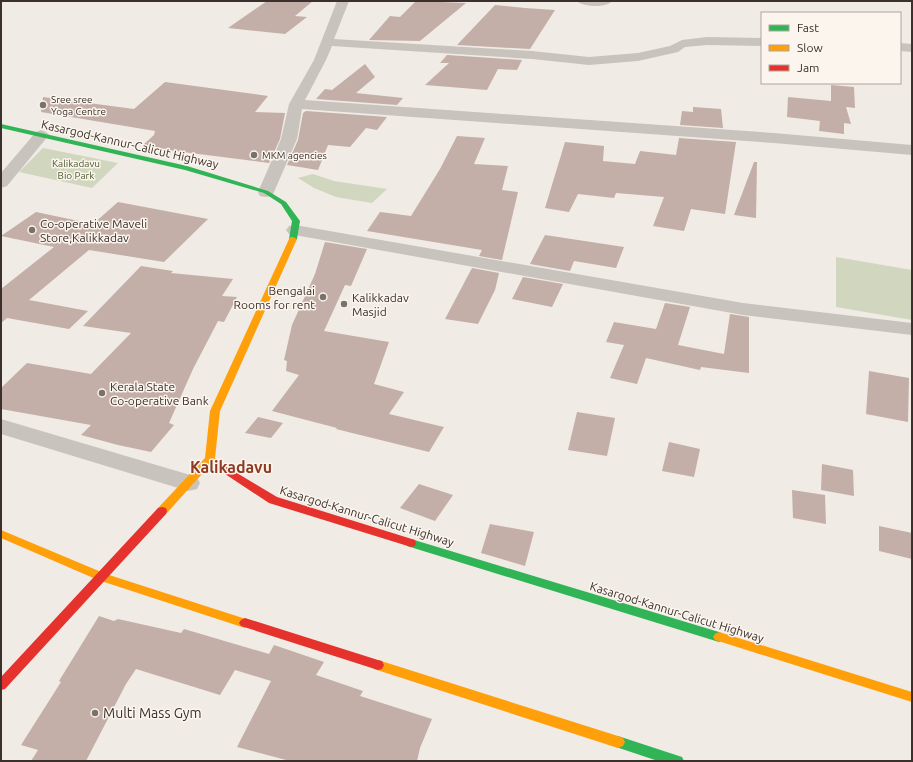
<svg xmlns="http://www.w3.org/2000/svg" width="913" height="762" font-family="Ubuntu,sans-serif">
<style>
.green{fill:#d1d6bf}
.building{fill:#c3afa7}
.lines{fill:none;stroke-linecap:round;stroke-linejoin:round}
.street{fill:#c9c3be;fill-rule:evenodd}
.fast{fill:#30b455;fill-rule:evenodd}
.slow{fill:#ff9f0a;fill-rule:evenodd}
.jam{fill:#e5322d;fill-rule:evenodd}
.poi-dot{fill:#7a716c;stroke:#fbf5ee;stroke-width:1.5}
.labels{text-anchor:middle;dominant-baseline:central;stroke-width:3;stroke-linejoin:round;paint-order:stroke}
.far-poi-label{font-size:10px;fill:#3b302b;stroke:#fbf5ee;text-anchor:start}
.far-park-label{font-size:10px;fill:#4a5a2e;stroke:#fbf5ee}
.street-label{font-size:12px;fill:#3b302b;stroke:#fbf5ee}
.poi-label{font-size:12px;fill:#3b302b;stroke:#fbf5ee;text-anchor:start}
.near-poi-label{font-size:14px;fill:#3b302b;stroke:#fbf5ee;text-anchor:start}
.district-label{font-size:16px;font-weight:bold;fill:#8c3b22;stroke:#fbf5ee}
</style>
<rect width="100%" height="100%" fill="#f0ebe5"/>
<g class="green">
<polygon points="43,148 118,163 92,188 19,172"/>
<polygon points="313,174 334,181 387,189 372,203 336,197 314,188 298,178"/>
<polygon points="836,257 912,270 912,320 836,307"/>
</g>
<g class="building">
<polygon points="267,1 313,1 295,16 307,17 285,34 228,28"/>
<polygon points="416,1 466,3 420,41 369,40 390,16 400,17"/>
<polygon points="495,5 525,8 555,10 530,49 457,45"/>
<polygon points="447,55 522,60 517,70 498,69 487,90 425,85 449,63 440,63"/>
<polygon points="365,64 375,77 356,93 403,98 397,105 316,99 325,89 332,90"/>
<polygon points="165,82 268,96 255,112 285,113 280,139 269,163 159,149 160,148 143,145 154,135 155,131 41,112 43,97 134,109"/>
<polygon points="831,85 854,87 855,108 846,107 851,124 844,123 844,134 819,131 820,121 787,117 788,97 831,101"/>
<polygon points="693,107 721,109 723,128 680,125 682,111 693,112"/>
<polygon points="306,111 387,117 377,130 366,128 350,147 328,145 318,170 287,165 298,140 303,113"/>
<polygon points="457,136 485,138 474,164 508,166 502,190 518,192 502,260 479,256 482,250 367,231 380,212 411,216 440,169"/>
<polygon points="679,138 736,142 725,214 691,209 684,231 653,226 664,197 616,193 614,198 578,194 569,212 545,208 565,142 604,146 603,161 635,164 640,151 676,155"/>
<polygon points="754,162 757,162 756,218 734,215"/>
<polygon points="118,202 208,219 164,262 89,250 29,300 88,311 69,329 7,318 1,323 1,289 54,247 1,236 36,212 93,224"/>
<polygon points="545,235 624,247 616,268 574,261 570,271 530,264"/>
<polygon points="325,242 367,249 351,286 345,285 324,331 389,342 374,384 404,392 389,414 444,427 429,452 336,429 337,428 272,411 299,375 286,371 287,361 284,360 292,325 315,274"/>
<polygon points="141,266 173,271 171,273 233,279 222,296 237,297 224,322 218,321 193,369 169,423 174,425 151,452 118,445 81,435 91,425 1,409 1,388 27,363 91,374 131,333 83,326"/>
<polygon points="472,268 499,273 495,290 478,324 445,319"/>
<polygon points="523,277 563,284 552,307 512,299"/>
<polygon points="665,303 690,307 678,345 724,354 730,314 749,317 749,373 701,367 700,370 646,358 637,384 610,378 624,345 606,342 614,322 656,329"/>
<polygon points="869,371 909,378 908,422 866,414"/>
<polygon points="577,412 615,418 607,456 568,450"/>
<polygon points="258,417 283,423 271,438 245,433"/>
<polygon points="669,442 700,449 694,477 662,471"/>
<polygon points="822,464 853,470 854,496 821,490"/>
<polygon points="419,484 453,495 435,521 400,508"/>
<polygon points="792,490 825,495 826,524 793,518"/>
<polygon points="490,524 534,532 525,566 481,553"/>
<polygon points="879,526 912,533 912,559 879,551"/>
<polygon points="99,616 114,621 118,619 181,633 184,629 269,654 274,645 324,662 316,675 363,691 360,696 432,719 420,748 417,761 290,761 237,747 271,681 235,670 220,695 136,669 126,684 86,761 31,761 38,750 21,745 61,682 59,681"/>
</g>
<g class="lines">
<g class="street">
<polygon points="337,1 349,1 334,39 532,51 589,57 638,53 670,46 682,40 707,37 762,38 762,46 707,45 685,47 678,52 638,61 589,65 532,59 332,46 326,60 305,100 774,133 912,145 912,155 774,143 302,109 297,139 274,192 272,196 266,197 260,196 258,192 281,139 289,104 314,60"/>
<path d="M577,1H610L611,2C605,8 583,7 577,1Z"/>
<polygon points="900,43 912,44 912,52 900,51"/>
<polygon points="41,130 46,132 49,135 7,186 1,188 1,173 36,132"/>
<polygon points="295,225 743,303 912,323 912,335 743,315 289,234 286,230 289,226"/>
<polygon points="1,419 197,477 200,483 197,489 188,491 1,434"/>
</g>
<g class="fast">
<polygon points="1,124 187,166 268,191 286,202 300,221 297,239 293,241 289,239 292,221 281,204 264,193 185,170 1,128"/>
<polygon points="411,539 719,632 723,634 725,637 723,640 719,642 407,546 406,543 407,540"/>
<polygon points="618,736 682,757 684,761 658,761 613,746 611,742 613,738"/>
</g>
<g class="slow">
<polygon points="290,237 293,237 297,239 220,411 215,458 222,464 221,466 217,467 211,464 166,514 158,514 157,511 158,508 205,458 210,411"/>
<polygon points="1,530 106,574 249,620 251,623 249,626 245,628 98,580 1,538"/>
<polygon points="719,632 912,692 912,702 715,640 713,637 715,634"/>
<polygon points="378,660 618,736 623,738 625,742 623,746 618,748 374,669 372,665 374,661"/>
</g>
<g class="jam">
<polygon points="217,461 277,497 415,540 416,543 415,546 411,547 269,503 213,466 212,464 213,462"/>
<polygon points="162,507 166,508 167,511 166,514 5,689 1,690 1,677 158,508"/>
<polygon points="245,618 378,660 382,661 384,665 382,669 378,670 241,626 239,623 241,620"/>
</g>
</g>
<g class="poi-dot">
<circle cx="43" cy="105" r="4"/>
<circle cx="254" cy="155" r="4"/>
<circle cx="32" cy="230" r="4"/>
<circle cx="323" cy="297" r="4"/>
<circle cx="344" cy="304" r="4"/>
<circle cx="102" cy="393" r="4"/>
<circle cx="95" cy="713" r="4"/>
</g>
<g class="labels">
<g class="far-poi-label">
<text x="51" y="99">Sree sree<tspan x="51" dy="12">Yoga Centre</tspan></text>
<text x="262" y="155">MKM agencies</text>
</g>
<g class="far-park-label">
<text x="76" y="163">Kalikadavu<tspan x="76" dy="12">Bio Park</tspan></text>
</g>
<g class="street-label">
<text transform="translate(130 144) rotate(13)">Kasargod-Kannur-Calicut Highway</text>
<text transform="translate(367 516) rotate(17)">Kasargod-Kannur-Calicut Highway</text>
<text transform="translate(677 612) rotate(17)">Kasargod-Kannur-Calicut Highway</text>
</g>
<g class="poi-label">
<text x="40" y="223">Co-operative Maveli<tspan x="40" dy="14">Store,Kalikkadav</tspan></text>
<text x="315" y="290" text-anchor="end">Bengalai<tspan x="315" dy="14">Rooms for rent</tspan></text>
<text x="352" y="297">Kalikkadav<tspan x="352" dy="14">Masjid</tspan></text>
<text x="110" y="386">Kerala State<tspan x="110" dy="14">Co-operative Bank</tspan></text>
</g>
<g class="near-poi-label">
<text x="103" y="713">Multi Mass Gym</text>
</g>
<g class="district-label">
<text x="231" y="467">Kalikadavu</text>
</g>
</g>
<rect width="913" height="762" fill="none" stroke="#3b302b" stroke-width="4"/>
<rect x="761" y="12" width="140" height="72" fill="#fbf5ee" stroke="#aea6a0"/>
<rect x="769" y="25" width="20" height="6" fill="#30b455" stroke="#aea6a0"/>
<text x="797" y="32" font-size="12" fill="#3b302b">Fast</text>
<rect x="769" y="45" width="20" height="6" fill="#ff9f0a" stroke="#aea6a0"/>
<text x="797" y="52" font-size="12" fill="#3b302b">Slow</text>
<rect x="769" y="65" width="20" height="6" fill="#e5322d" stroke="#aea6a0"/>
<text x="797" y="72" font-size="12" fill="#3b302b">Jam</text>
</svg>
